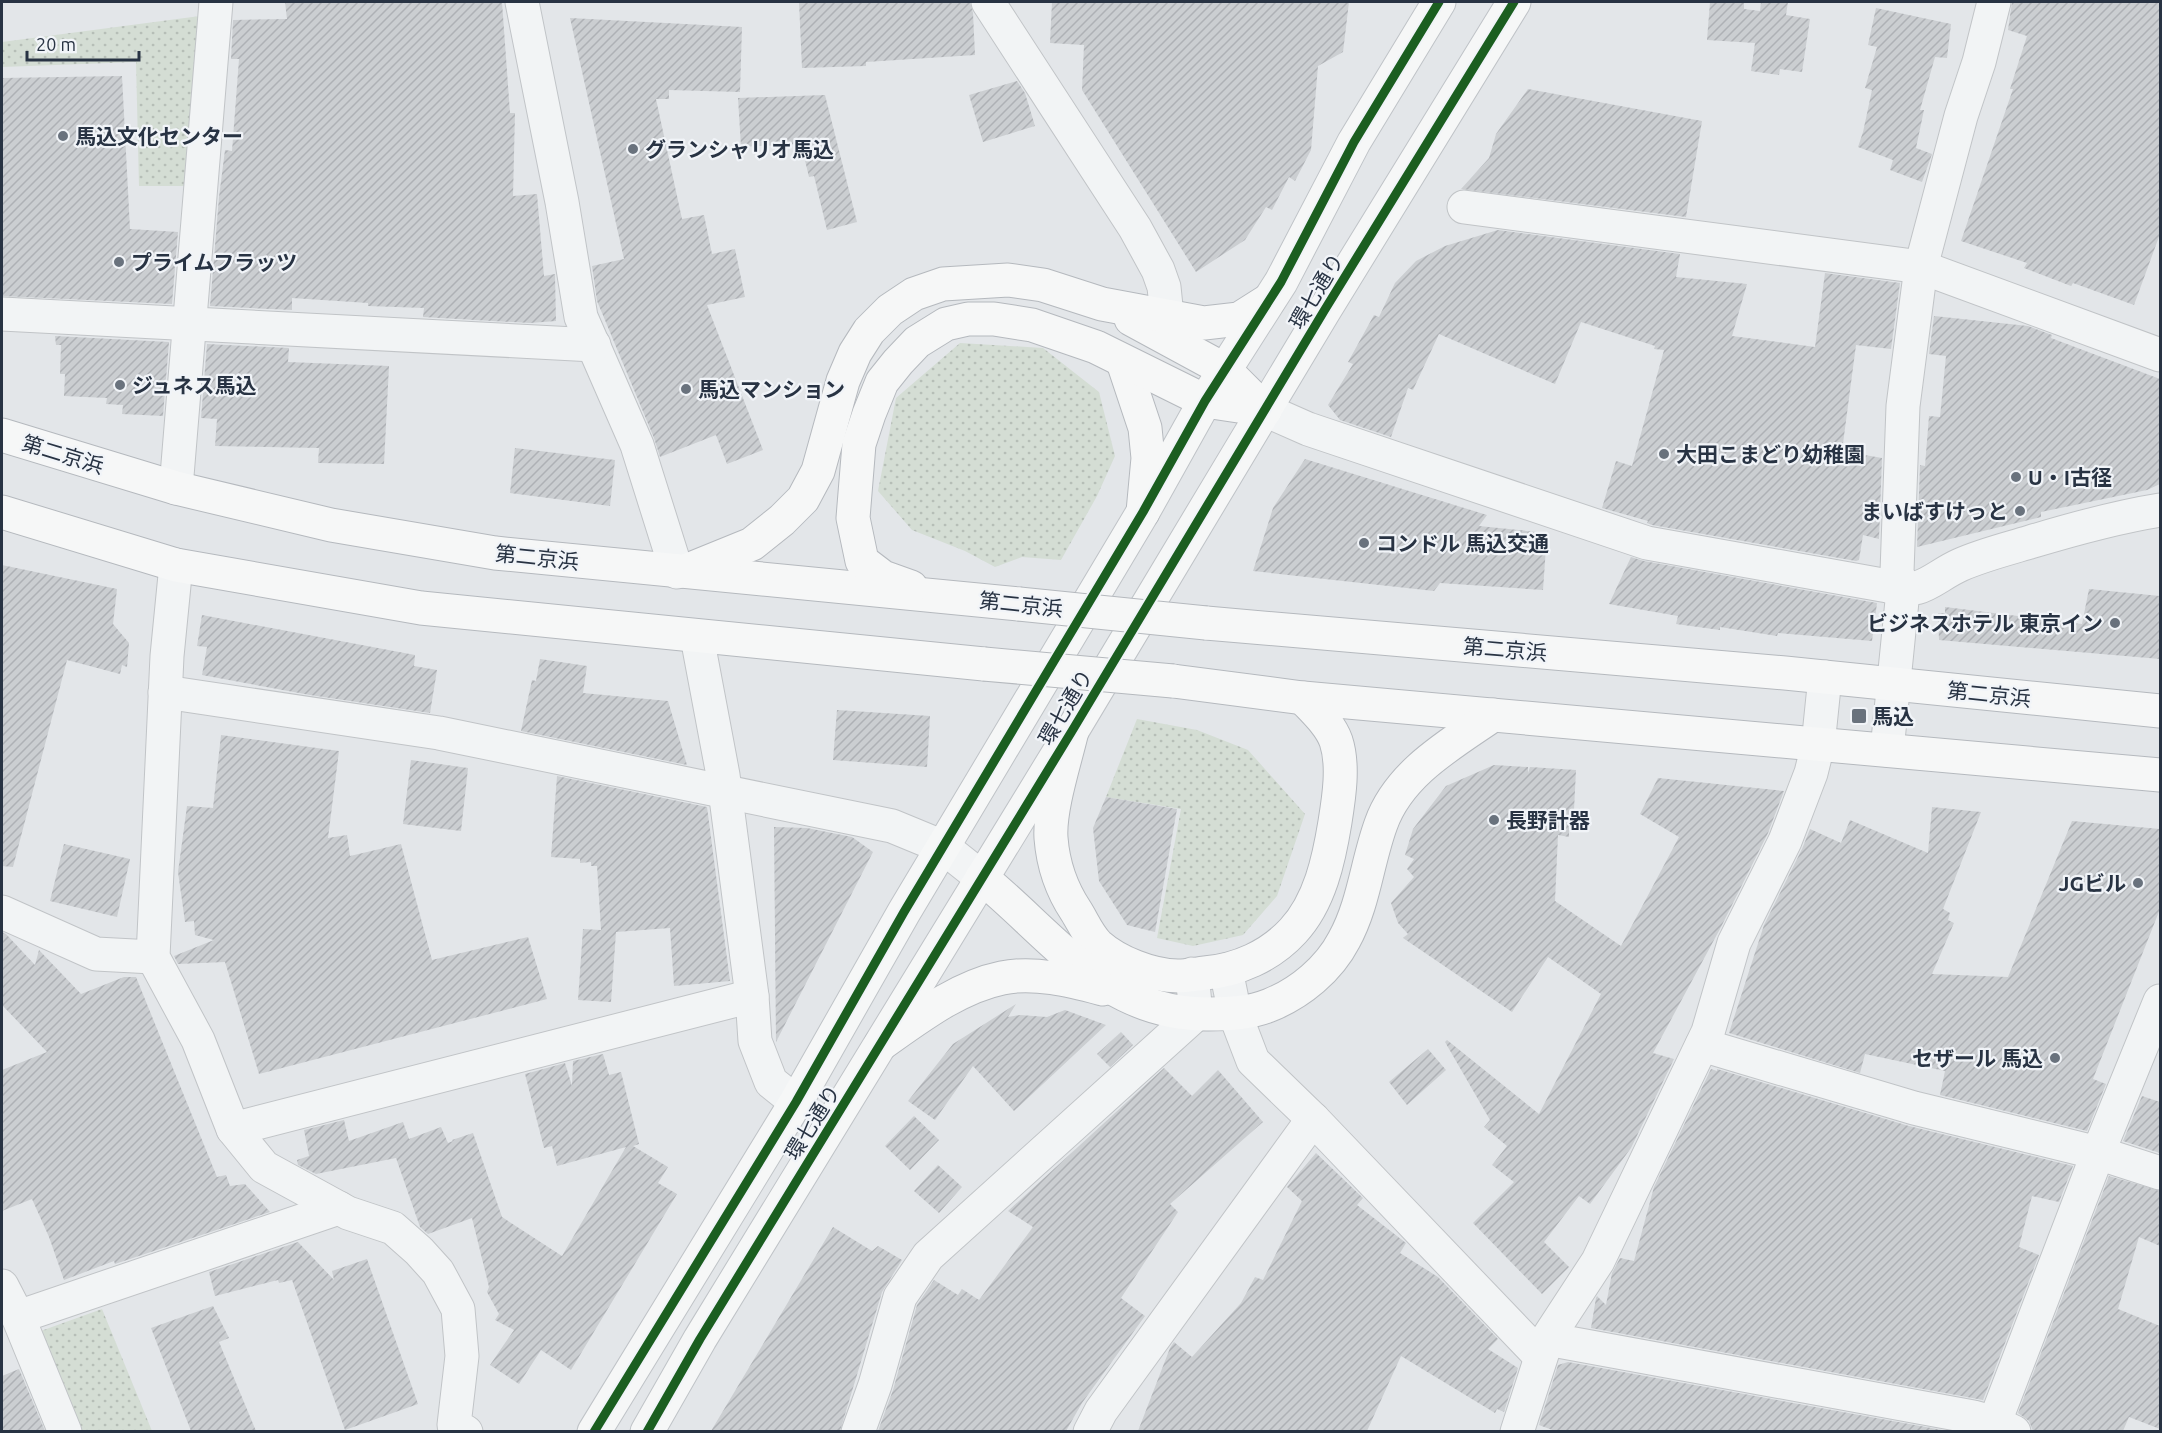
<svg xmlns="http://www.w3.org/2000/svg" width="2162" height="1433" font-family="Ubuntu,'Noto Sans JP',sans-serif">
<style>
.grass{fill:url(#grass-dots)}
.building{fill:url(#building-hatch)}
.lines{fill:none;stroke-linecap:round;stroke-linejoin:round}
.minor-casing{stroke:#c1c4c7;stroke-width:35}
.primary-casing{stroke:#bfc3c7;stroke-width:35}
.trunk-casing{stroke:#b5b9be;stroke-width:35}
.minor{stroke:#f2f4f5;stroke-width:33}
.primary{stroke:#f6f7f7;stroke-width:33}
.trunk{stroke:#f6f7f7;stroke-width:33}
.trunk-bridge-casing{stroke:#b5b9be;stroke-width:35;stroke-linecap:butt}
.trunk-bridge{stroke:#f6f7f7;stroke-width:33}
.cycleway-casing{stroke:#f1f4f8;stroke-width:13}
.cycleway{stroke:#1b5e20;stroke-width:9}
.poi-dot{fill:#69727d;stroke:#f1f4f8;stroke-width:2}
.labels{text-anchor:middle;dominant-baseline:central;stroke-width:4.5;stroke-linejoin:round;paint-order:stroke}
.poi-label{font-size:21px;font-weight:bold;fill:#283343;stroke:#f1f4f8;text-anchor:start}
.street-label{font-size:21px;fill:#283343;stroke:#f1f4f8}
</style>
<defs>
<pattern id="grass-dots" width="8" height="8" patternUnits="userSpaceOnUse" patternTransform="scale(1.5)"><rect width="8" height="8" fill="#d4ddd4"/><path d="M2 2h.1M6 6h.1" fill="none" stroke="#b6beb7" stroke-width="1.8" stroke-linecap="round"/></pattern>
<pattern id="building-hatch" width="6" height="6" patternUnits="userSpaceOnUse" patternTransform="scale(1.5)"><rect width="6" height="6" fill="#cbced1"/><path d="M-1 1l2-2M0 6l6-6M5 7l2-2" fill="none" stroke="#aeb1b5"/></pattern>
</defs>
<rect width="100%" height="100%" fill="#e3e6e9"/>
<g class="grass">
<polygon points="200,16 186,186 139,186 136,62 2,67 2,42"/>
<polygon points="960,343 1043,348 1099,392 1115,456 1097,496 1061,560 1022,557 995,567 965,551 912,530 878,491 896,398"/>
<polygon points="1137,719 1197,730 1248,750 1305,814 1277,896 1243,935 1193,946 1157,938 1181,809 1106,797"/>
<polygon points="102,1309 152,1431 78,1431 38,1332"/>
</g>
<g class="building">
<polygon points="285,2 502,2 510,113 515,113 513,196 537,194 544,276 555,274 555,276 556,321 530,323 423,317 424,308 368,306 368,303 292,298 292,310 210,306 219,197 225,150 232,151 239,59 231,59 233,20 287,19"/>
<polygon points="799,2 970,2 973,13 975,55 866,62 866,66 802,68"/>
<polygon points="1052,2 1349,2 1343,52 1318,66 1311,150 1295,181 1289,177 1272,210 1266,207 1245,240 1196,272 1082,90 1084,45 1050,43"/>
<polygon points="1710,2 1744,2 1744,9 1760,11 1761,2 1788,2 1786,15 1810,19 1802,72 1780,69 1779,75 1751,71 1755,43 1707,40"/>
<polygon points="2012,2 2160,2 2160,234 2134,305 2073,283 2071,286 2024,268 2027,263 1961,241 2013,89 2010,89 2027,36 2008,30"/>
<polygon points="1876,8 1951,24 1947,58 1935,57 1920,110 1924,110 1916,148 1932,154 1922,182 1890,170 1893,160 1858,147 1863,132 1872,90 1865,88 1877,47 1868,45"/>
<polygon points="570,18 742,27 740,92 669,90 669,99 656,99 682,219 704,215 712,254 735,249 745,297 707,305 763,450 727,464 716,435 660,457 654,438 597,301 592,266 624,259"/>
<polygon points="122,76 130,229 178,232 172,304 2,296 2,78"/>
<polygon points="1017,81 1025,93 1035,126 983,142 969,95"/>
<polygon points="1528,89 1702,121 1686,217 1461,189 1489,158 1496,134"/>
<polygon points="825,95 857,222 827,230 814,176 809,177 801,144 741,147 738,98"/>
<polygon points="1498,230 1680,254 1676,277 1747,284 1732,336 1815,347 1825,273 1900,283 1891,349 1856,345 1842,451 1882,458 1879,539 1863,535 1859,560 1856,561 1652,525 1647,523 1648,521 1602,508 1616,461 1632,466 1664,350 1654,349 1655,346 1581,322 1555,384 1439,334 1413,390 1408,388 1391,437 1340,420 1328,405 1353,364 1348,362 1374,315 1379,317 1395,283 1416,261 1445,246"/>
<polygon points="1934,316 2028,326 2052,335 2051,338 2160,379 2160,484 2147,490 2041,512 2041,517 1917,547 1920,465 1925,466 1929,416 1940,417 1946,356 1929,354"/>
<polygon points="55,336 169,342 163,416 122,414 123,405 106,404 107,398 64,396 65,374 60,374 61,345 56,345"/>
<polygon points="207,344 289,348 288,362 389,366 384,464 318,463 319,448 215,446 217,419 201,418"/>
<polygon points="515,448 615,460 610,506 510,493"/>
<polygon points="1305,459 1487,515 1479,526 1547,533 1543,590 1440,583 1434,591 1253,571 1273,508"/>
<polygon points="1631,557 1644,561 1877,603 1872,641 1778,633 1777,636 1720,627 1720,630 1676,624 1678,616 1609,604"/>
<polygon points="2,565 117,589 113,624 129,643 127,667 122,665 120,674 67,660 13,867 2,866"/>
<polygon points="2089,589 2160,596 2160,659 1939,640 1938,613 1945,613 1945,607 2082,624"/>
<polygon points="202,615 415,655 414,666 437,670 430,713 310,695 202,675 207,647 197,646"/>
<polygon points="540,659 587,666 583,693 668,701 687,765 521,731 532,680 536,681"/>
<polygon points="837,710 930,716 927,767 833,760"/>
<polygon points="221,735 339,751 328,838 347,835 350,856 401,844 432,960 528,937 547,999 259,1074 225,962 178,964 174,956 214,940 195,935 194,921 185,922 178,872 187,806 213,808"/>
<polygon points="411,760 468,768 461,831 403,824"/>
<polygon points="1494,765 1528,767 1528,773 1530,767 1576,770 1574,810 1569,812 1569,837 1558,835 1555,901 1621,946 1679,837 1640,814 1658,778 1784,791 1768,833 1721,927 1653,1053 1674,1059 1631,1148 1590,1204 1579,1196 1544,1242 1569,1267 1542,1294 1473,1223 1514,1182 1492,1165 1507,1146 1484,1127 1490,1120 1445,1042 1447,1040 1539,1114 1601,994 1548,957 1512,1012 1403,938 1408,934 1398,923 1391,903 1414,877 1407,869 1414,859 1405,855 1413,829 1446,786"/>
<polygon points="557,776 707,807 730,981 674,986 670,928 616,932 611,1002 578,1000 583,929 601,930 597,866 591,866 591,862 580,863 580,859 551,857"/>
<polygon points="1106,797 1177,809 1155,932 1127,925 1099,881 1093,828"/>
<polygon points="1932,807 1981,812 1943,909 1950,913 1948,920 1954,923 1932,974 2008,977 2072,821 2160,829 2160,909 2093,1079 2106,1084 2087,1131 1940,1095 1945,1071 1865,1054 1860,1073 1729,1033 1764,925 1802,849 1810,829 1841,843 1850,820 1928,853"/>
<polygon points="774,827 807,828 852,837 873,852 776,1042"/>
<polygon points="64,844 130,859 117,917 50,901"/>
<polygon points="2,932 6,934 35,965 39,950 81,994 124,977 136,977 217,1177 226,1175 230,1186 245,1184 270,1212 115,1264 114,1261 64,1280 49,1237 32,1199 2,1211 2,1070 47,1052 2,1005"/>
<polygon points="1016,1004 1008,1017 1020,1015 1047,1017 1065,1010 1106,1025 1014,1111 973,1066 935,1120 908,1101 953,1044"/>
<polygon points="1121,1032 1133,1045 1110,1067 1097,1054"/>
<polygon points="1428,1049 1446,1070 1407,1105 1389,1082"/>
<polygon points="603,1054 609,1075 621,1072 639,1144 633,1146 668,1167 658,1183 677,1194 571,1370 541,1350 519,1384 490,1365 514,1330 495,1320 499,1314 487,1292 489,1287 472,1218 428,1234 420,1227 396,1158 316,1174 298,1165 297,1160 309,1156 304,1130 344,1120 349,1141 403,1122 409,1139 441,1127 448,1143 453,1141 452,1140 473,1133 502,1217 562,1256 626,1147 557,1166 552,1146 544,1148 525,1074 565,1063 572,1086 573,1061"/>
<polygon points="1164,1068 1192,1096 1218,1070 1263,1122 1170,1204 1178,1212 1121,1298 1145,1316 1082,1403 1066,1431 878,1431 893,1390 917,1305 934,1280 958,1295 962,1289 979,1300 1033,1227 1008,1211"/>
<polygon points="1711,1069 1717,1071 1717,1069 1909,1126 2073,1166 2059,1202 2032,1196 2019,1247 2039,1255 1983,1400 1591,1328 1596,1298 1597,1296 1606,1305 1612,1273 1620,1258 1634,1261 1654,1187"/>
<polygon points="2142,1096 2160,1102 2160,1153 2123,1141"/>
<polygon points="914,1116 939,1140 910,1170 885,1146"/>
<polygon points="1316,1153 1363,1198 1357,1205 1406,1243 1400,1253 1438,1277 1498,1339 1488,1349 1518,1368 1504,1412 1497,1409 1495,1413 1401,1356 1367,1431 1138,1431 1170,1348 1174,1342 1192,1357 1241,1303 1255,1277 1263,1280 1302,1201 1287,1187"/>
<polygon points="938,1165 962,1187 939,1213 914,1191"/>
<polygon points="2109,1176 2160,1191 2160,1246 2139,1237 2118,1309 2160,1326 2160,1429 2129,1417 2123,1431 2033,1431 2029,1421 2018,1413"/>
<polygon points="833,1227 872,1251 878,1246 902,1260 882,1292 840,1431 711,1431"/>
<polygon points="298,1242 334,1280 332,1271 367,1259 418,1404 345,1430 292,1280 279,1283 278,1280 215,1296 209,1272"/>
<polygon points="213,1306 229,1338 219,1342 256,1431 191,1431 151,1328"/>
<polygon points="1568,1362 1948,1431 1555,1431 1539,1425 1558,1365"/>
<polygon points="19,1369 45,1431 2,1431 2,1376"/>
</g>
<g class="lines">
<defs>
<g id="minor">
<polyline points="522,2 562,202 581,317 637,445 677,572"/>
<polyline points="988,2 1135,228 1158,270 1164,287 1167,316"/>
<polyline points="1464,207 1921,267 2160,355"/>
<polyline points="2,314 594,345"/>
<path d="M1265,410L1308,429L1647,543L1888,586C1921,597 1933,577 1960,565C1982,555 2007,549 2030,542C2073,529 2116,517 2160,510"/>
<polyline points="176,488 216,2"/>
<polyline points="176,565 167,656 153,957 198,1040 233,1129 264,1167 348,1213 393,1228 419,1251 438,1272 458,1309 462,1356 454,1425 466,1432"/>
<polyline points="697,637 723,775 752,996 755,1041 771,1082 796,1102"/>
<polyline points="165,692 439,733 892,826 943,847 982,878"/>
<polyline points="1887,750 1903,591 1897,572 1903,406 1921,267 1961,116 1979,62 1994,2"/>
<polyline points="2,912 96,954 153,957"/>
<polyline points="1226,970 1235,1014 1253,1061 1313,1119 1540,1356"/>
<polyline points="1702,1045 1914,1108 2098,1153 2160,1173"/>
<polyline points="233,1129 752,996"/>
<polyline points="2,1286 18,1317 65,1432"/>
<polyline points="18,1317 339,1208"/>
<polyline points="1547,1339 1973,1417 1995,1423 2014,1432"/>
<polyline points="858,1432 875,1385 900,1297 928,1256 1196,1014 1192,974"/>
<polyline points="1090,1432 1101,1411 1313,1119"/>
<polyline points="1517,1432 1547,1339 1598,1261 1708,1032 1734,943 1785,841 1811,773 1818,745 1825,677"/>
<polyline points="1991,1432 2098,1153 2160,1001"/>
</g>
<g id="primary">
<polyline points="594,1432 796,1102 904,912 1143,512 1205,401 1281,282 1354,142 1439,2"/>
<polyline points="647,1432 700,1339 1072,731 1324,311 1514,2"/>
</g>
<g id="trunk">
<polyline points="1131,319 1225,370 1265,410"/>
<polyline points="1123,362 1145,428 1148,458 1143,512"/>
<polyline points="2,435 176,488 331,525 495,553 1019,604"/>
<polyline points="2,512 176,565 421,608 984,664"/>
<polyline points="688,570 752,544 782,520 803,499 818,471 843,381 855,353 869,331 890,310 914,294 943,284 1008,280 1043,285 1102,304 1204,323 1239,319 1269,300"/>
<polyline points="911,587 883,577 862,561 853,518 859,444 869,414 882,382 898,362 917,342 946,324 968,319 994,319 1032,325 1096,347 1205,401 1265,410"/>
<polyline points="1206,623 1785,673 2160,711"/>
<polyline points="1173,681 1303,698 2160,775"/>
<path d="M1072,731C1065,761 1049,809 1051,838C1053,864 1062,890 1076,911C1083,922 1088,935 1098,945C1117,962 1152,976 1178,976C1187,976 1196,974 1205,973C1238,970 1270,956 1293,931C1320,902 1329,859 1335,822C1339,797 1344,765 1336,741C1330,724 1314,710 1303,698"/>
<path d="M982,878C1054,937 1106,1015 1208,1014C1230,1014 1250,1013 1270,1005C1300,993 1329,969 1344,940C1364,904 1367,862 1381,824C1399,773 1451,744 1493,715"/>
<path d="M881,1044C918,1018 958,987 1002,978C1034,971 1072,981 1103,989"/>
</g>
</defs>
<use href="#minor" class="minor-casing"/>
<use href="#primary" class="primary-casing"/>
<use href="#trunk" class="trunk-casing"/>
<use href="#minor" class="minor"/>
<use href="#primary" class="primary"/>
<use href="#trunk" class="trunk"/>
<defs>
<g id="trunk-bridge">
<polyline points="1019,604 1206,623"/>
<polyline points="984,664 1173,681"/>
</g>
</defs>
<use href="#trunk-bridge" class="trunk-bridge-casing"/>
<use href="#trunk-bridge" class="trunk-bridge"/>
<defs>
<g id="cycleway">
<polyline points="594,1432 796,1102 904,912 1143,512 1205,401 1281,282 1354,142 1439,2"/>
<polyline points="647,1432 700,1339 1072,731 1324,311 1514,2"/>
</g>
</defs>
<use href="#cycleway" class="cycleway-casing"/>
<use href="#cycleway" class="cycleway"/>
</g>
<g class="poi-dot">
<circle cx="63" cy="136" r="6"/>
<circle cx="633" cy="149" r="6"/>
<circle cx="119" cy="262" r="6"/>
<circle cx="120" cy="385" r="6"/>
<circle cx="686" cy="389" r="6"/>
<circle cx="1664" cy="454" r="6"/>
<circle cx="2016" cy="477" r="6"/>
<circle cx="2020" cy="511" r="6"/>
<circle cx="1364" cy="543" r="6"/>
<circle cx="2115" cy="623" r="6"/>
<rect x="1851" y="708" width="16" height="16" rx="3"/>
<circle cx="1494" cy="820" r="6"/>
<circle cx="2138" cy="883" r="6"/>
<circle cx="2055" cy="1058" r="6"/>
</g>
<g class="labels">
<g class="poi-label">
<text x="75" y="136">馬込文化センター</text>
<text x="645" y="149">グランシャリオ馬込</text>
<text x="131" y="262">プライムフラッツ</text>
<text x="132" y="385">ジュネス馬込</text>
<text x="698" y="389">馬込マンション</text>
<text x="1676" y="454">大田こまどり幼稚園</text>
<text x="2028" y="477">U・I古径</text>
<text x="2008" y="511" text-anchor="end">まいばすけっと</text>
<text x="1376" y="543">コンドル 馬込交通</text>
<text x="2103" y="623" text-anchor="end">ビジネスホテル 東京イン</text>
<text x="1872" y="716">馬込</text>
<text x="1506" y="820">長野計器</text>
<text x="2126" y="883" text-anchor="end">JGビル</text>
<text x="2043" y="1058" text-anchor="end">セザール 馬込</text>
</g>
<g class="street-label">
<text transform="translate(1316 291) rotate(-59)">環七通り</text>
<text transform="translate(63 454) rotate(17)">第二京浜</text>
<text transform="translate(537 557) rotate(6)">第二京浜</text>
<text transform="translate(1021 604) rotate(6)">第二京浜</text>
<text transform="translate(1505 649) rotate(5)">第二京浜</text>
<text transform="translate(1989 694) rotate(6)">第二京浜</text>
<text transform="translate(1065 707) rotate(-59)">環七通り</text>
<text transform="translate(812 1122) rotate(-58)">環七通り</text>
</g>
</g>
<rect width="2162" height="1433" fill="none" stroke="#283343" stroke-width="6"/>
<path d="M27 51v9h112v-9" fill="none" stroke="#283343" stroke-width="3"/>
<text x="36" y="51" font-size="18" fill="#283343" stroke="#f1f4f8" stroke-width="4.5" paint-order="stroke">20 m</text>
</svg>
